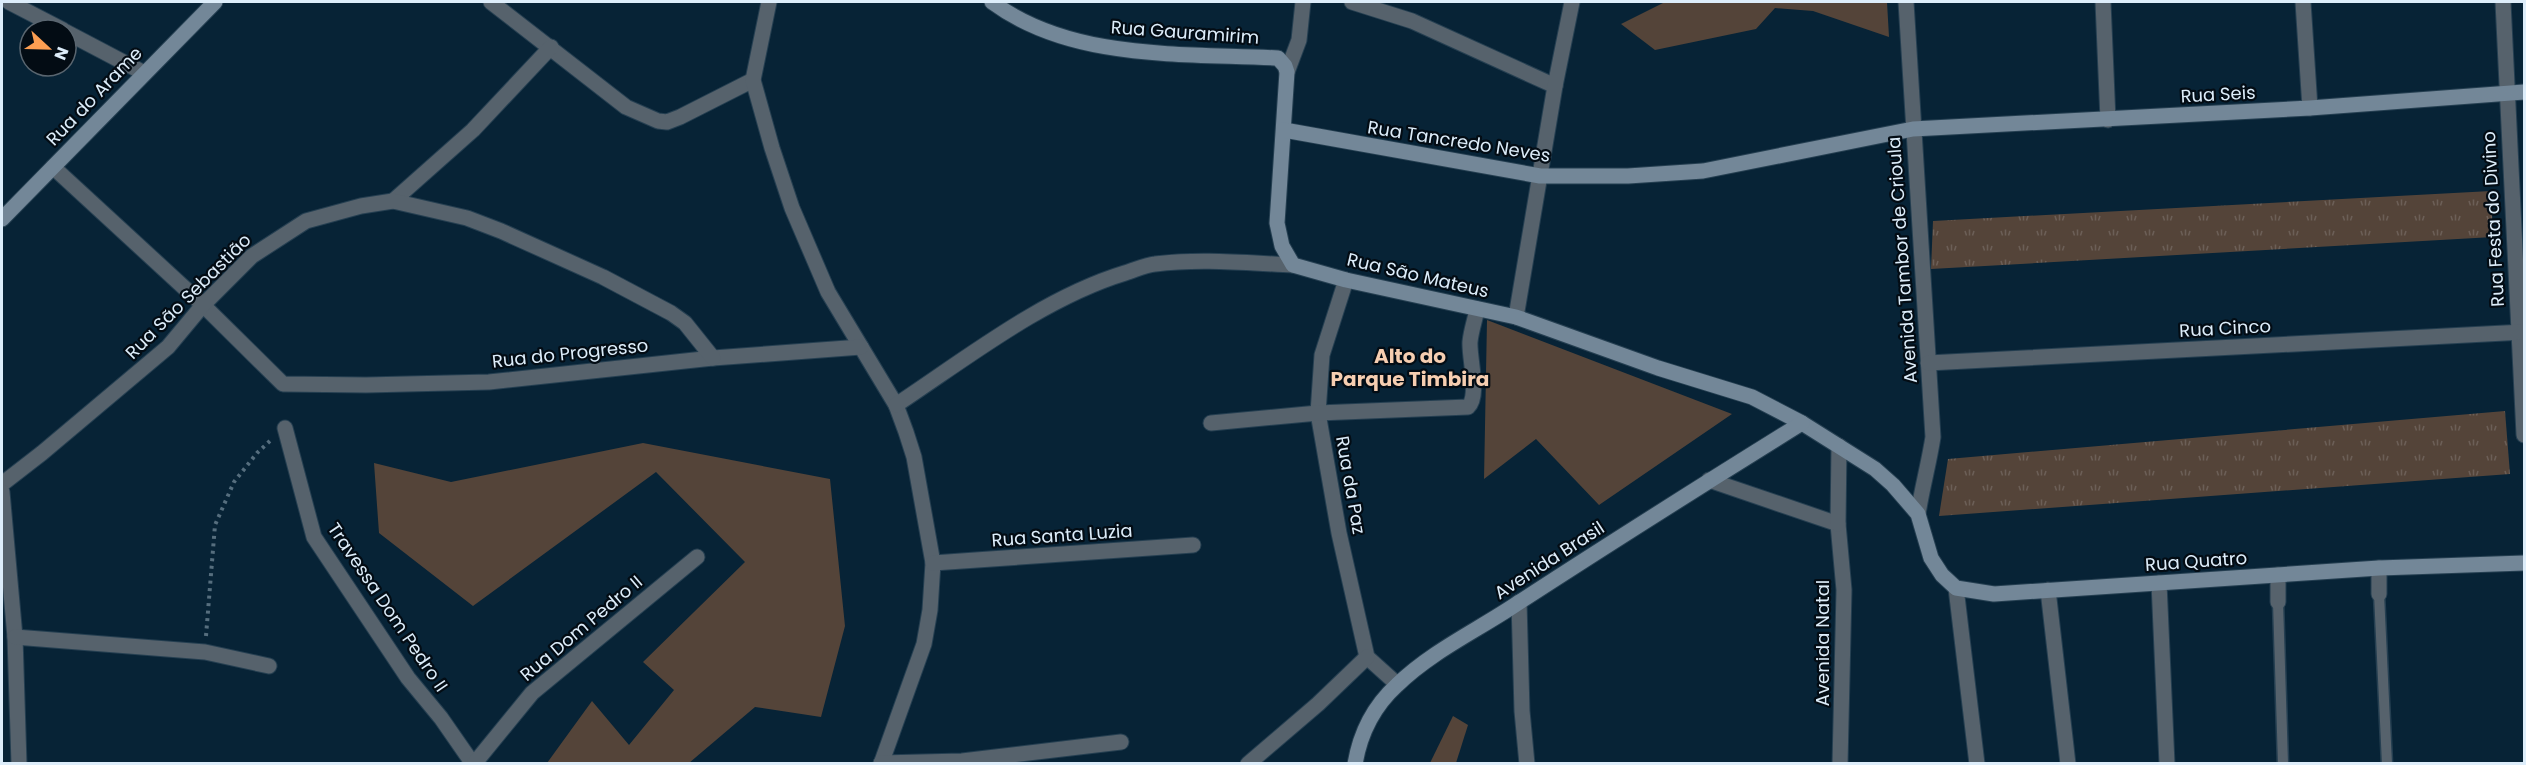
<svg xmlns="http://www.w3.org/2000/svg" width="2526" height="765" font-family="Poppins,sans-serif">
<style>
.green{fill:#544439}
.park{fill:url(#park-tufts)}
.lines{fill:none;stroke-linecap:round;stroke-linejoin:round}
.lane-casing{stroke:#253f51;stroke-width:13}
.street-casing{stroke:#253f51;stroke-width:17}
.secondary-casing{stroke:#253f51;stroke-width:17}
.path{stroke:#566e7e;stroke-width:4;stroke-dasharray:3 4.5;stroke-linecap:butt}
.lane{stroke:#56626c;stroke-width:10}
.street{stroke:#56626c;stroke-width:15}
.secondary{stroke:#738798;stroke-width:15}
.labels{text-anchor:middle;dominant-baseline:central;stroke-width:4.5;stroke-linejoin:round;paint-order:stroke}
.street-label{font-size:18px;fill:#ddedfa;stroke:#030c14}
.neighbourhood-label{font-size:20px;font-weight:bold;fill:#f6ceb1;stroke:#030c14}
</style>
<defs>
<pattern id="park-tufts" width="24" height="20" patternUnits="userSpaceOnUse" patternTransform="scale(1.5)"><rect width="24" height="20" fill="#544439"/><path d="M3 7l-1-3M5 7V3M7 7l1-3M15 17l-1-3M17 17v-4M19 17l1-3" fill="none" stroke="#6c5f57"/></pattern>
</defs>
<rect width="100%" height="100%" fill="#072336"/>
<g class="green">
<polygon points="1665,2 1887,2 1889,37 1813,11 1775,8 1756,29 1655,50 1621,24"/>
<polygon points="1487,320 1732,414 1599,505 1536,439 1484,479"/>
<polygon points="643,443 830,479 845,626 821,717 755,707 689,763 547,763 592,701 629,745 674,690 643,662 745,562 656,472 473,606 379,533 374,463 451,482"/>
<polygon points="1453,716 1468,725 1456,763 1430,763"/>
</g>
<g class="park">
<polygon points="2491,191 2493,237 1931,269 1933,221"/>
<polygon points="2505,411 2510,474 1939,516 1948,459"/>
</g>
<g class="lines">
<defs>
<g id="lane">
<polyline points="2379,594 2387,764"/>
<polyline points="2278,602 2283,764"/>
</g>
<g id="street">
<polyline points="9,2 63,30"/>
<polyline points="491,2 626,107 658,121 667,122 680,117 753,80"/>
<polyline points="769,2 753,80 772,148 792,208 828,292 896,405 906,432 914,457 933,563 930,610 924,644 881,764"/>
<polyline points="1352,2 1412,21 1555,86"/>
<path d="M1906,2L1933,437C1929,463 1922,488 1918,514"/>
<polyline points="2103,2 2108,120"/>
<polyline points="2303,2 2310,108"/>
<polyline points="2503,2 2524,435"/>
<polyline points="66,32 144,73"/>
<polyline points="1287,72 1299,40 1303,2"/>
<polyline points="53,167 203,305 283,384 366,385 489,382 713,358 861,347"/>
<polyline points="393,201 473,130 551,47"/>
<polyline points="1346,280 1322,355 1318,413 1339,533 1367,657 1397,684"/>
<polyline points="1516,317 1555,86 1572,2"/>
<polyline points="1928,363 2524,332"/>
<path d="M896,405C967,358 1043,298 1125,273C1135,270 1145,265 1155,264C1201,258 1247,263 1293,265"/>
<path d="M1211,423L1318,413L1468,407C1480,396 1469,358 1470,342C1471,331 1475,320 1477,309"/>
<polyline points="285,428 314,537 408,678 441,718 473,764"/>
<polyline points="1709,480 1838,524 1844,590 1840,764"/>
<polyline points="2,484 42,453 168,347 203,305 252,256 306,221 361,206 393,201 467,218 501,231 603,277 671,313 685,323 713,358"/>
<polyline points="2,492 15,637 19,764"/>
<polyline points="1838,524 1839,446"/>
<polyline points="933,563 1193,545"/>
<polyline points="2278,575 2278,602"/>
<polyline points="2159,583 2167,764"/>
<polyline points="1956,588 1977,764"/>
<polyline points="2048,590 2068,764"/>
<polyline points="2379,594 2379,568"/>
<polyline points="1519,602 1522,711 1527,764"/>
<polyline points="15,637 205,652 269,666"/>
<polyline points="881,763 962,761 1121,742"/>
<polyline points="474,764 532,693 697,557"/>
<polyline points="1248,764 1318,704 1367,657"/>
</g>
<g id="secondary">
<path d="M992,2C1072,61 1183,53 1278,58L1285,66L1287,72L1277,223L1282,246L1293,265L1346,280L1516,317L1658,368L1752,397L1802,423L1875,469L1893,485L1918,514L1931,558L1942,575L1956,588L1994,594L2379,568L2524,563"/>
<polyline points="1284,130 1540,176 1628,176 1703,171 1913,129 2310,108 2524,92"/>
<polyline points="2,219 215,2"/>
<path d="M1355,764C1360,734 1374,706 1397,685C1432,651 1478,630 1518,603C1612,542 1707,482 1802,423"/>
</g>
</defs>
<use href="#lane" class="lane-casing"/>
<use href="#street" class="street-casing"/>
<use href="#secondary" class="secondary-casing"/>
<polyline class="path" points="206,636 215,525 234,482 257,453 271,440"/>
<use href="#lane" class="lane"/>
<use href="#street" class="street"/>
<use href="#secondary" class="secondary"/>
</g>
<g class="labels">
<g class="street-label">
<text transform="translate(1185 32) rotate(4)">Rua Gauramirim</text>
<text transform="translate(2218 94) rotate(-3)">Rua Seis</text>
<text transform="translate(94 96) rotate(-46)">Rua do Arame</text>
<text transform="translate(1459 141) rotate(9)">Rua Tancredo Neves</text>
<text transform="translate(2493 219) rotate(-93)">Rua Festa do Divino</text>
<text transform="translate(1902 260) rotate(-94)">Avenida Tambor de Crioula</text>
<text transform="translate(1418 275) rotate(13)">Rua São Mateus</text>
<text transform="translate(188 296) rotate(-45)">Rua São Sebastião</text>
<text transform="translate(2225 328) rotate(-3)">Rua Cinco</text>
<text transform="translate(570 353) rotate(-6)">Rua do Progresso</text>
<text transform="translate(1351 485) rotate(80)">Rua da Paz</text>
<text transform="translate(1062 535) rotate(-4)">Rua Santa Luzia</text>
<text transform="translate(1549 560) rotate(-33)">Avenida Brasil</text>
<text transform="translate(2196 561) rotate(-4)">Rua Quatro</text>
<text transform="translate(388 607) rotate(56)">Travessa Dom Pedro II</text>
<text transform="translate(581 628) rotate(-40)">Rua Dom Pedro II</text>
<text transform="translate(1822 643) rotate(-90)">Avenida Natal</text>
</g>
<g class="neighbourhood-label">
<text x="1410" y="356">Alto do<tspan x="1410" dy="23">Parque Timbira</tspan></text>
</g>
</g>
<rect width="2526" height="765" fill="none" stroke="#ddedfa" stroke-width="6"/>
<g transform="translate(48 48) rotate(112)"><circle r="28" fill="#030c14" stroke="#5a6670" stroke-width="1.5"/>
<path d="M0-4.5L10 22L0 15L-10 22Z" fill="#fc9e52"/>
<text y="-9" font-size="16" font-weight="bold" text-anchor="middle" fill="#ddedfa">N</text>
</g>
</svg>
